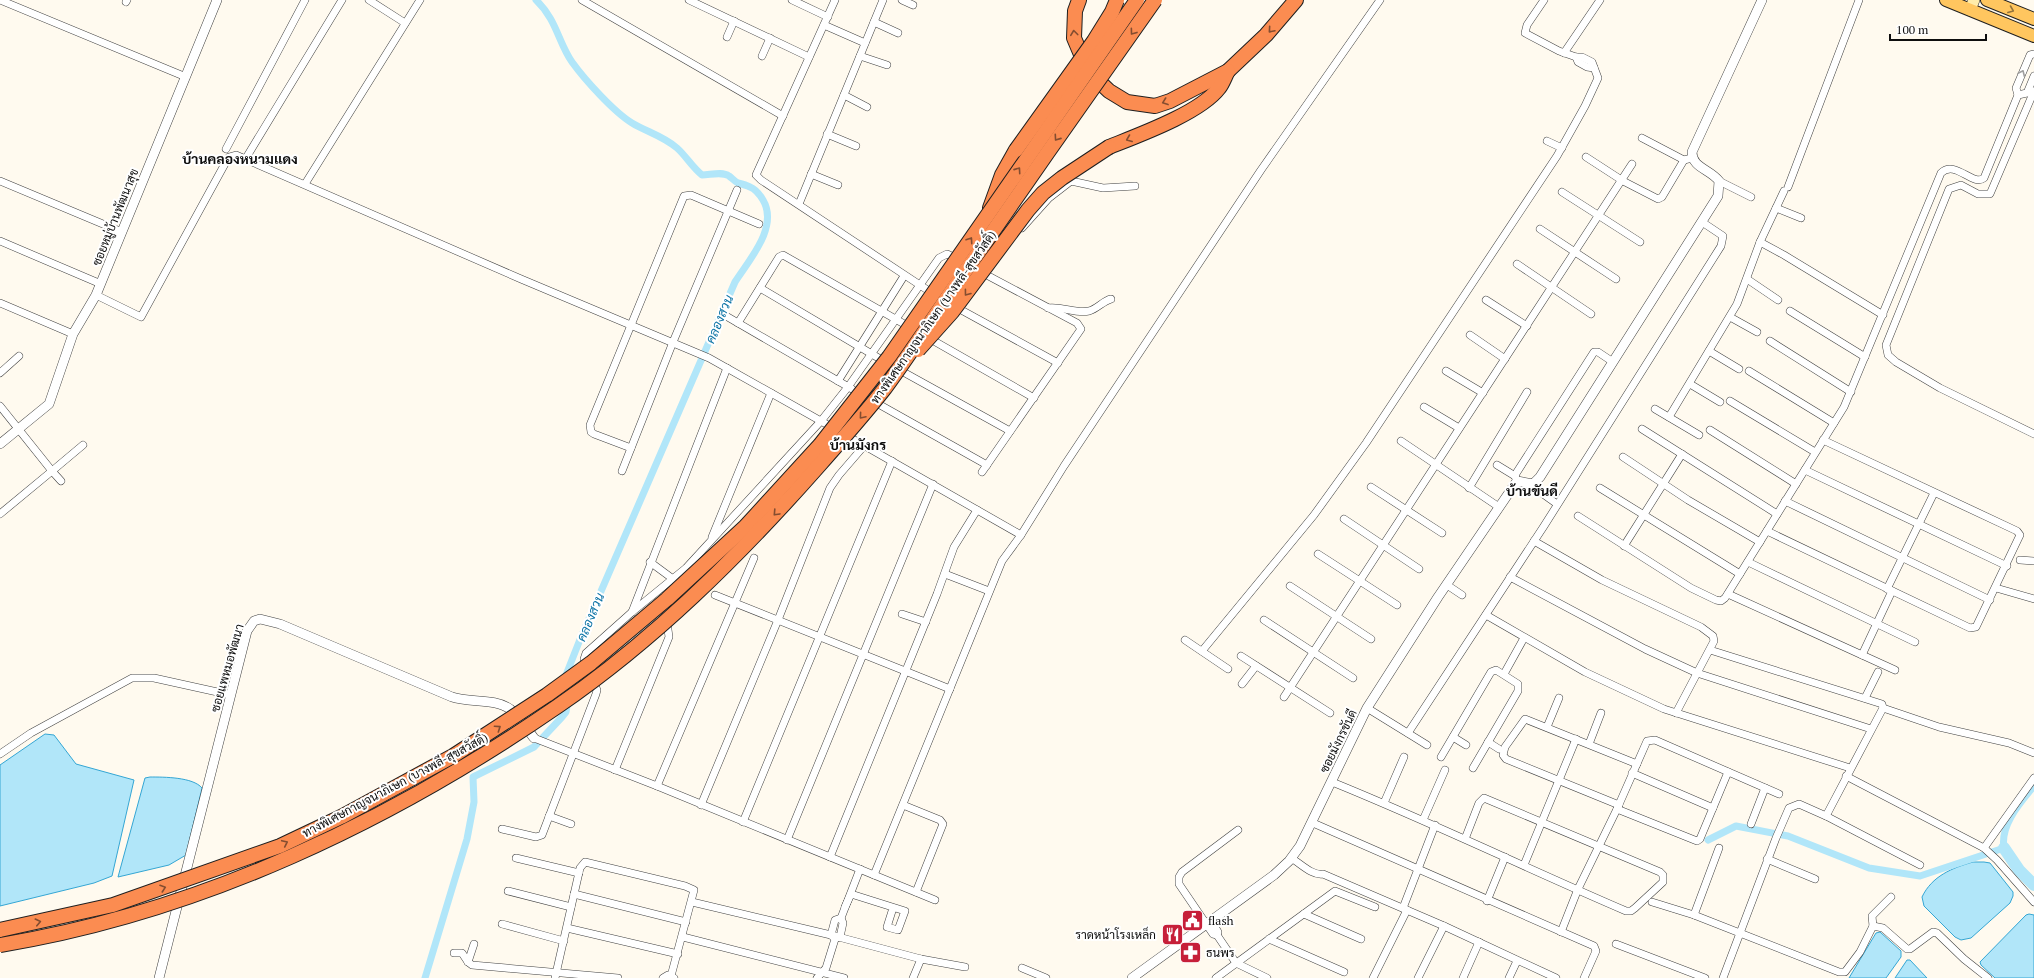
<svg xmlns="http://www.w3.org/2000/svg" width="2034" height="978" font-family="'PT Serif',Sarabun,serif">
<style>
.water{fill:#b1e6f9;stroke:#34a6d4}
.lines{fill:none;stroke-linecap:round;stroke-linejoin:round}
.canal{stroke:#b1e6f9;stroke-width:7}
.river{stroke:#b1e6f9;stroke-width:12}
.minor-casing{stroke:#414141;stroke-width:8}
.tertiary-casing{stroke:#414141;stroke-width:10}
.secondary-casing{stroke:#303030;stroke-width:12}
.primary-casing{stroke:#1f1f1f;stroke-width:14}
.motorway-casing{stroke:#1f1f1f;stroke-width:16}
.minor{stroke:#fff;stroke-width:7}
.tertiary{stroke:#fff;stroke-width:9}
.secondary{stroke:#ffecaa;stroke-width:11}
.primary{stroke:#ffc65f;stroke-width:12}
.motorway{stroke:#fb8c51;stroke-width:14}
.motorway-bridge-casing{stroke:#1f1f1f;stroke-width:16;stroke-linecap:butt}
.motorway-bridge{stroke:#fb8c51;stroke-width:14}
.oneway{stroke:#93733b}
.oneway2{stroke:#844d30}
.oneway3{stroke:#9f9f9f}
.labels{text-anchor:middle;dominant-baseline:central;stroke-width:4;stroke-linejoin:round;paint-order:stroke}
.street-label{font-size:12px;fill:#0e0e0e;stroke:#fff}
.poi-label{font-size:12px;fill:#0e0e0e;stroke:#fff;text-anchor:start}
.water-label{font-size:13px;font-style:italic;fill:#1176a7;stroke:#fff}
.quarter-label{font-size:14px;font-weight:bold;fill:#0e0e0e;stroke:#fff}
</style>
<rect width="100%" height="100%" fill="#fffaef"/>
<g class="water">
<polygon points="45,734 54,735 76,764 134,780 112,876 94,883 0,906 0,765"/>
<path d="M150,777C164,777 193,777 202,788L186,855L169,865L118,877L145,778Z"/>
<path d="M1973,862H1984L1990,863L2013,892V896L2010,903L1971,938L1961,940L1955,937L1924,906L1922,897C1932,876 1952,868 1973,862Z"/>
<polygon points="2029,914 2034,915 2034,978 1995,978 1981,965 1980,962 2026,915"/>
<polygon points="1880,932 1901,951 1901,957 1886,978 1849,978 1876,933"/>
<polygon points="1907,960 1910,960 1927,978 1895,978"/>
</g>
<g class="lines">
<g class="canal">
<path d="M1708,840L1736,826L1788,836L1869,868L1920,876L2004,848C2000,825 2020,803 2034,786"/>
<path d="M425,978L467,839L474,802L473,777L534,747L562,717L566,712L568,700L566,675L579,642L735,282C749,260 779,227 763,200C760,195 755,189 750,187C746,185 742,184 738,183C734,181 732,178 729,176C722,171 710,175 702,175C692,167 686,156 677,148C663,136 647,132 632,123C614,112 585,80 572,62C558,42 557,20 536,0"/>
</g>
<polyline class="river" points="2004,848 2019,870 2034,885"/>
<defs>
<g id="minor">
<polyline points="0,0 186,77"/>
<polyline points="369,0 405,23"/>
<polyline points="582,0 783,116"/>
<polyline points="689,0 809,57"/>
<polyline points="792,0 828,17"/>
<polyline points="835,0 756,175 761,180 935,295"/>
<polyline points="902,0 913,5"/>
<polyline points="126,2 127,0"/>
<polyline points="874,22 898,33"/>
<polyline points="824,25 865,43"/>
<polyline points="727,37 734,21"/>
<polyline points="1564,53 1600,0"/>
<polyline points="762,56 770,38"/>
<polyline points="860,56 887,65"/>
<polyline points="1576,57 1578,62 1587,67 1594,68"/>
<polyline points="2034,91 1990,194 1978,194 1961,185 1949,189 1886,345 1888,355 1896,362 1940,388 2034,434"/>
<polyline points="844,95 867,107"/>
<polyline points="2018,95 2027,93 2034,76"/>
<polyline points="827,134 856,146"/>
<polyline points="1642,138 1684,160"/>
<polyline points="1547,141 1562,148"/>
<polyline points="226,149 305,0"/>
<polyline points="1586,157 1623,181 1658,199 1662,197 1684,160 1692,158"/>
<polyline points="246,158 342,0"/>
<polyline points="811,174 838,185"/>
<polyline points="0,181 122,232"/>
<polyline points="1719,181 1751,197"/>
<polyline points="305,184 420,0"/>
<polyline points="1788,187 1859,0"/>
<polyline points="1562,192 1640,242"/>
<polyline points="799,204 883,0"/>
<polyline points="1776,208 1801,218"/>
<polyline points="1022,228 1049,198 1071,181 1103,188 1135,186"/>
<polyline points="1540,229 1616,279"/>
<polyline points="0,241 101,284"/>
<polyline points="1760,242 1784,255 1883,315"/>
<polyline points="1517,264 1591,314"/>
<polyline points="981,272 1077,323 1081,329 982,472"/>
<polyline points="1747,279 1778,300"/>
<polyline points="760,288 887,363"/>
<polyline points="96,295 141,317 227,160 229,157 236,155 521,279 709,358 835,429"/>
<polyline points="1486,300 1527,326"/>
<polyline points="0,303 73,334"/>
<polyline points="954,306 1058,363"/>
<path d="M1048,308C1062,306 1076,314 1089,311C1097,309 1103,301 1111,299"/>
<polyline points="1790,311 1865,357"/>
<polyline points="726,316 852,389"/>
<polyline points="1730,317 1757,332"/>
<polyline points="738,323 779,257 783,255 1034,398"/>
<polyline points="1470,335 1505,359"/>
<polyline points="1770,341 1851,392"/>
<polyline points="1709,351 1739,369"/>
<polyline points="896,368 1010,431"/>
<polyline points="1446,371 1483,393"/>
<polyline points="1749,371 1834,423"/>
<polyline points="0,373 19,356"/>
<polyline points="838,381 904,276"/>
<polyline points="1690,384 1720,402"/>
<polyline points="873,401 987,465"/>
<polyline points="1730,401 1815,452"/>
<polyline points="0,406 52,471 0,514"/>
<polyline points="1424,407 1459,428"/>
<polyline points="1655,409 1699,435"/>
<polyline points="1669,417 1737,304 1760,242 1784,191"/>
<polyline points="1642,429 1777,514"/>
<polyline points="1710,430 1796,484"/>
<polyline points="844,434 1021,535"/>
<polyline points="1401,441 1499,507"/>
<polyline points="631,448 594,434 591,432 590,425 684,196 691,195 759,224"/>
<polyline points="1623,457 1688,500 1760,542"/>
<polyline points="1497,465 1515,476"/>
<polyline points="1805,470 2007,566"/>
<polyline points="622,471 673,342 737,190"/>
<polyline points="61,481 52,471 83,445"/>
<polyline points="1517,481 1515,476 1517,472 1594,352 1598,352 1613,362"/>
<polyline points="1529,484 1557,504"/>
<polyline points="1371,487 1442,533"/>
<polyline points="1469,488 1527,392"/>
<polyline points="1600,488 1740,574"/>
<polyline points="1785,501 1990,600"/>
<path d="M1578,516L1691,588L1716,600L1721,601L1725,598L1844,407L1941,173C1955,159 1973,187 1984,178L2018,95L2016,88L2030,55L2034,54"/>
<polyline points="1344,519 1419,569"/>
<polyline points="1767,531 1970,628 1976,627 2020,535 2017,531 1823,440"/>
<polyline points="712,537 771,393"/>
<polyline points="1534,541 1602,580 1701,627 1713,636 1714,641 1676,713"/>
<polyline points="1624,546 1682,454"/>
<polyline points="1318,554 1397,605"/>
<polyline points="2020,560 2034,561"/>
<polyline points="650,562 673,579"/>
<polyline points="1748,562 1915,642"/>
<polyline points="945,574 989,591"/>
<polyline points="1510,577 1645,649 1697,673 1871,729"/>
<polyline points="1447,585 1462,595"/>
<polyline points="1290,586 1371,639"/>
<polyline points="1996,588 2034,599"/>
<polyline points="1887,589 1934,493"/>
<polyline points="1728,594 1895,670"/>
<polyline points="715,595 950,689"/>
<polyline points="632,612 727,368"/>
<polyline points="902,614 926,622"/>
<polyline points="1486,615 1585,672 1664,709 1850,768"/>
<polyline points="1264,620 1353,678"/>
<polyline points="1185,640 1228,669"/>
<polyline points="1710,650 1882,704 1883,708 1826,816"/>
<polyline points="1202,651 1314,515 1366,443 1557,156 1585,106 1598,78 1592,62 1582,57 1576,57 1559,51 1525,33 1527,25 1544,0"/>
<polyline points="1862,655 1892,591"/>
<polyline points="1241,656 1330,713"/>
<polyline points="1504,674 1524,638"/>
<polyline points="1242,684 1256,666"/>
<polyline points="1284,697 1632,164"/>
<polyline points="1865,698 1878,672"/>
<polyline points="1367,708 1427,745"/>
<polyline points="1883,708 1939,727 2009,743 2034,753"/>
<polyline points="1547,727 1559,698"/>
<polyline points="1408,733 1544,526 1721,246 1723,236 1702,222"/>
<polyline points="1453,737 1466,745"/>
<polyline points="534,738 657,786 935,900"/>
<polyline points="1488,742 1499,749"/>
<polyline points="1589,744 1601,713"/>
<polyline points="0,754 31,733 132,678 154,678 231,695"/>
<polyline points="1441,757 1491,672 1496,670 1518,684 1518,691 1473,768"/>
<polyline points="615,770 669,637 664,600"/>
<polyline points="1632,773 1713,808"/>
<polyline points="1846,776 1984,848 1997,860 2034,902"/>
<path d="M1332,782C1431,822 1528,869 1626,911H1631L1635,908L1663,882V875L1660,872L1484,798L1479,803L1465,839"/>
<polyline points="657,786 754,558"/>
<polyline points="1384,803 1404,757"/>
<polyline points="701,805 778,620 830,488 839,475 864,446"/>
<polyline points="903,805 940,820 943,824 916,892"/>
<polyline points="1619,805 1506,759 1503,755 1505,747 1525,719 1637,764"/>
<polyline points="1617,809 1697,841 1700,839 1728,772"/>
<polyline points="549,816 571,824"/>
<polyline points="1423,820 1445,770"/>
<polyline points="743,822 892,461"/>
<polyline points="1313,823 1594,946 1596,951 1584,978"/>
<polyline points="1751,824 1765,788"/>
<polyline points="502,829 536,837 542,835 596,694 597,690 584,659 586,653 632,612 686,568 821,421 848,387 939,258 947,254 960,260"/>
<polyline points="1238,830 1182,872 1179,877 1179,884 1213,934 1217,935 1236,963 1267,978"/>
<polyline points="787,840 933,484"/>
<polyline points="1984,848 2034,778"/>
<polyline points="830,857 937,594 954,547 977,510"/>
<polyline points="516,858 579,873"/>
<path d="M1291,858C1300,863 1312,876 1323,874L1444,926L1556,978"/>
<polyline points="1767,859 1815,879"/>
<polyline points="1524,865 1576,739"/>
<polyline points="874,875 1002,561 1021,535 1064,466 1261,170 1380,0"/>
<polyline points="508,891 571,907"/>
<polyline points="574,894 686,922"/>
<polyline points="1487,901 1505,857"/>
<polyline points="692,902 831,935 921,959 965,967"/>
<polyline points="1652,902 1694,915 1839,972 1845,972 1860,952 1873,926 1883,928 1907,949 1910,949 1933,932 1937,933 1964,959 1988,978"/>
<polyline points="845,907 851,894 905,911 898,930 887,927 893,908"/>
<polyline points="1403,908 1435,825"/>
<polyline points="1304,914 1361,939"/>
<polyline points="1694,915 1719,848"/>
<polyline points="1211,920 1218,932 1217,935"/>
<polyline points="502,924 564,941"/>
<polyline points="1873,926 1872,916 1891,897"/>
<polyline points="567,928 678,954"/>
<polyline points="1561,932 1578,889 1617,809 1647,741 1655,740 1779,794"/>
<polyline points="683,937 844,978"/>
<polyline points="837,938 840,937 843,923 841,918 860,869"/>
<polyline points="1269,939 1344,972"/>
<polyline points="1616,944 1705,978"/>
<polyline points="454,953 462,953 468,962 472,965 618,978"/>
<polyline points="468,962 474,944"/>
<polyline points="1022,968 1046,978"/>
<polyline points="555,978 580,868 585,862 685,886 694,890 671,976"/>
<polyline points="663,978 668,975 674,978"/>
<polyline points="817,978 826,968 835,939 831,935 835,920 841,918"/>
<polyline points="913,978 921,959"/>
<polyline points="1216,978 1335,891 1375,907"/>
<polyline points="1373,978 1407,910"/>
<polyline points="1418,978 1444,926"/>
<polyline points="1463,978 1479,942"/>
<polyline points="1509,978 1517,961"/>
<polyline points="1723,978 1776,838 1789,808 1799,804 1826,816 1920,865"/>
</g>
<g id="tertiary">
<polyline points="0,444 49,404 73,334 96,295 217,0"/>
<path d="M159,978L247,631L254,621L260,619L280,624L452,697C470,703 495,698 510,709C519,716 527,729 534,738"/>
<path d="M1132,978L1274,875L1289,861L1300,846L1367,708L1438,597L1517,481L1533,484L1540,477L1718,196L1719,181C1710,169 1692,168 1692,152L1762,0"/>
</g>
<polyline id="secondary" points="1970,10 1974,0"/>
<g id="primary">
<polyline points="1946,0 2034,36"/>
<polyline points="1987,0 2034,19"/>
</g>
<g id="motorway">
<polyline points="1079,0 1075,11 1074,38 1088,71 1109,91 1127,102 1155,106 1170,101 1228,71 1266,35 1296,0"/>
<path d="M1109,147C1139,135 1200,113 1219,88C1223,83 1225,76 1228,71"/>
<polyline points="990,208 1002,175 1016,150"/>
</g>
</defs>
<use href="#minor" class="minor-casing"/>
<use href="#tertiary" class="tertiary-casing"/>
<use href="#secondary" class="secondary-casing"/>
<use href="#primary" class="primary-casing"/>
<use href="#motorway" class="motorway-casing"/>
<use href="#minor" class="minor"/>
<use href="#tertiary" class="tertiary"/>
<use href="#secondary" class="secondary"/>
<use href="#primary" class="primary"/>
<use href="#motorway" class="motorway"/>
<defs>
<g id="motorway-bridge">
<polyline points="1016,150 1094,41 1112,12 1117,0"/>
<polyline points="918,350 952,312 1028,210 1043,193 1062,178 1109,147"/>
<polyline points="0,930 113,905 280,846 341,817 453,756 547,695 591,663 667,599 745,527 820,445 889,357 1137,0"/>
<path d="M0,945C201,912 391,821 558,706C654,640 738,557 815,470C839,443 863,416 885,388C916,346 943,302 973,260C1033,173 1094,86 1155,0"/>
</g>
</defs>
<use href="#motorway-bridge" class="motorway-bridge-casing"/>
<use href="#motorway-bridge" class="motorway-bridge"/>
</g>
<defs><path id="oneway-chevron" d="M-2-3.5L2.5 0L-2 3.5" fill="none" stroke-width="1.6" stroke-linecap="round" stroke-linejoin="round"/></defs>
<use class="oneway" href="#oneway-chevron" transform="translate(2011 10) rotate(22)"/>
<g class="oneway2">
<use href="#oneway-chevron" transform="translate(1271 30) rotate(131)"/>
<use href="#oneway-chevron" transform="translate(1133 32) rotate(126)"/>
<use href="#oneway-chevron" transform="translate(1074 33) rotate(-97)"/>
<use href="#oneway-chevron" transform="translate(1165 102) rotate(160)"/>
<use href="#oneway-chevron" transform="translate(1057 138) rotate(125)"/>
<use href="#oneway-chevron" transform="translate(1129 139) rotate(158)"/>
<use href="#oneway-chevron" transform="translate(1018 170) rotate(-55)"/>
<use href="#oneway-chevron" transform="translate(970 240) rotate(-56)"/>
<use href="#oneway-chevron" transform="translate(967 293) rotate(127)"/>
<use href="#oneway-chevron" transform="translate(862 416) rotate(130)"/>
<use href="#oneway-chevron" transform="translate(776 513) rotate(133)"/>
<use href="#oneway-chevron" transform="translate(498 728) rotate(-34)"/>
<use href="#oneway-chevron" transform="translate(285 843) rotate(-25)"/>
<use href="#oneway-chevron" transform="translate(163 888) rotate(-19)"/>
<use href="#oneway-chevron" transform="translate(38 922) rotate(-13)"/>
</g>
<use class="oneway3" href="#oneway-chevron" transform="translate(2022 73) rotate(-66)"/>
<defs>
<symbol id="civic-square" viewBox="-11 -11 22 22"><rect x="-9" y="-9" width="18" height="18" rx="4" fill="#c61f39" stroke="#fff"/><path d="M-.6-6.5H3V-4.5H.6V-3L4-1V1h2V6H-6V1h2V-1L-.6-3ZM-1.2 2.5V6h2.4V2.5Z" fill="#fff"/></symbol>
<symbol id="restaurant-square" viewBox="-11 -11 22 22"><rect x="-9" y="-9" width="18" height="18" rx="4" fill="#c61f39" stroke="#fff"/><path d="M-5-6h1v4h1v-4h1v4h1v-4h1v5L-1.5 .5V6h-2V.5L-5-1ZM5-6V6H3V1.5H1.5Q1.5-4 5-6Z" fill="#fff"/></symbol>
<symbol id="pharmacy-square" viewBox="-11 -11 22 22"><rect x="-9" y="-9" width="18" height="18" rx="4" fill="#c61f39" stroke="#fff"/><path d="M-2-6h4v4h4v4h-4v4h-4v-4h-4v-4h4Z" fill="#fff"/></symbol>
</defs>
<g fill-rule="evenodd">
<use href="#civic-square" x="1180" y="908" width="25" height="25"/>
<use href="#restaurant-square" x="1160" y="922" width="25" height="25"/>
<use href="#pharmacy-square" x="1178" y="940" width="25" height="25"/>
</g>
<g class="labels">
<g class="street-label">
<text transform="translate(115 217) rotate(-68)">ซอยหมู่บ้านพัฒนาสุข</text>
<text transform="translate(933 317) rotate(-55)">ทางพิเศษกาญจนาภิเษก (บางพลี-สุขสวัสดิ์)</text>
<text transform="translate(227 668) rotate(-74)">ซอยแพหมอพัฒนา</text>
<text transform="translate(1338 741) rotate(-64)">ซอยมังกรขันดี</text>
<text transform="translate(395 785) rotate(-28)">ทางพิเศษกาญจนาภิเษก (บางพลี-สุขสวัสดิ์)</text>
</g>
<g class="poi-label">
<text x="1208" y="920">flash</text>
<text x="1156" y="934" text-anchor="end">ราดหน้าโรงเหล็ก</text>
<text x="1206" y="952">ธนพร</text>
</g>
<g class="water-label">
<text transform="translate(719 319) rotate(-67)">คลองสวน</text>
<text transform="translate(590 617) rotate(-67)">คลองสวน</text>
</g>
<g class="quarter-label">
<text x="240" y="158">บ้านคลองหนามแดง</text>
<text x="858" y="444">บ้านมังกร</text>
<text x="1532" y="490">บ้านขันดี</text>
</g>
</g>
<path d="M1890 34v6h96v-6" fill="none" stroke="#0e0e0e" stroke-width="2"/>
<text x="1896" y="34" font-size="12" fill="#0e0e0e" stroke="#ffffff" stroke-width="3" paint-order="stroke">100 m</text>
</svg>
